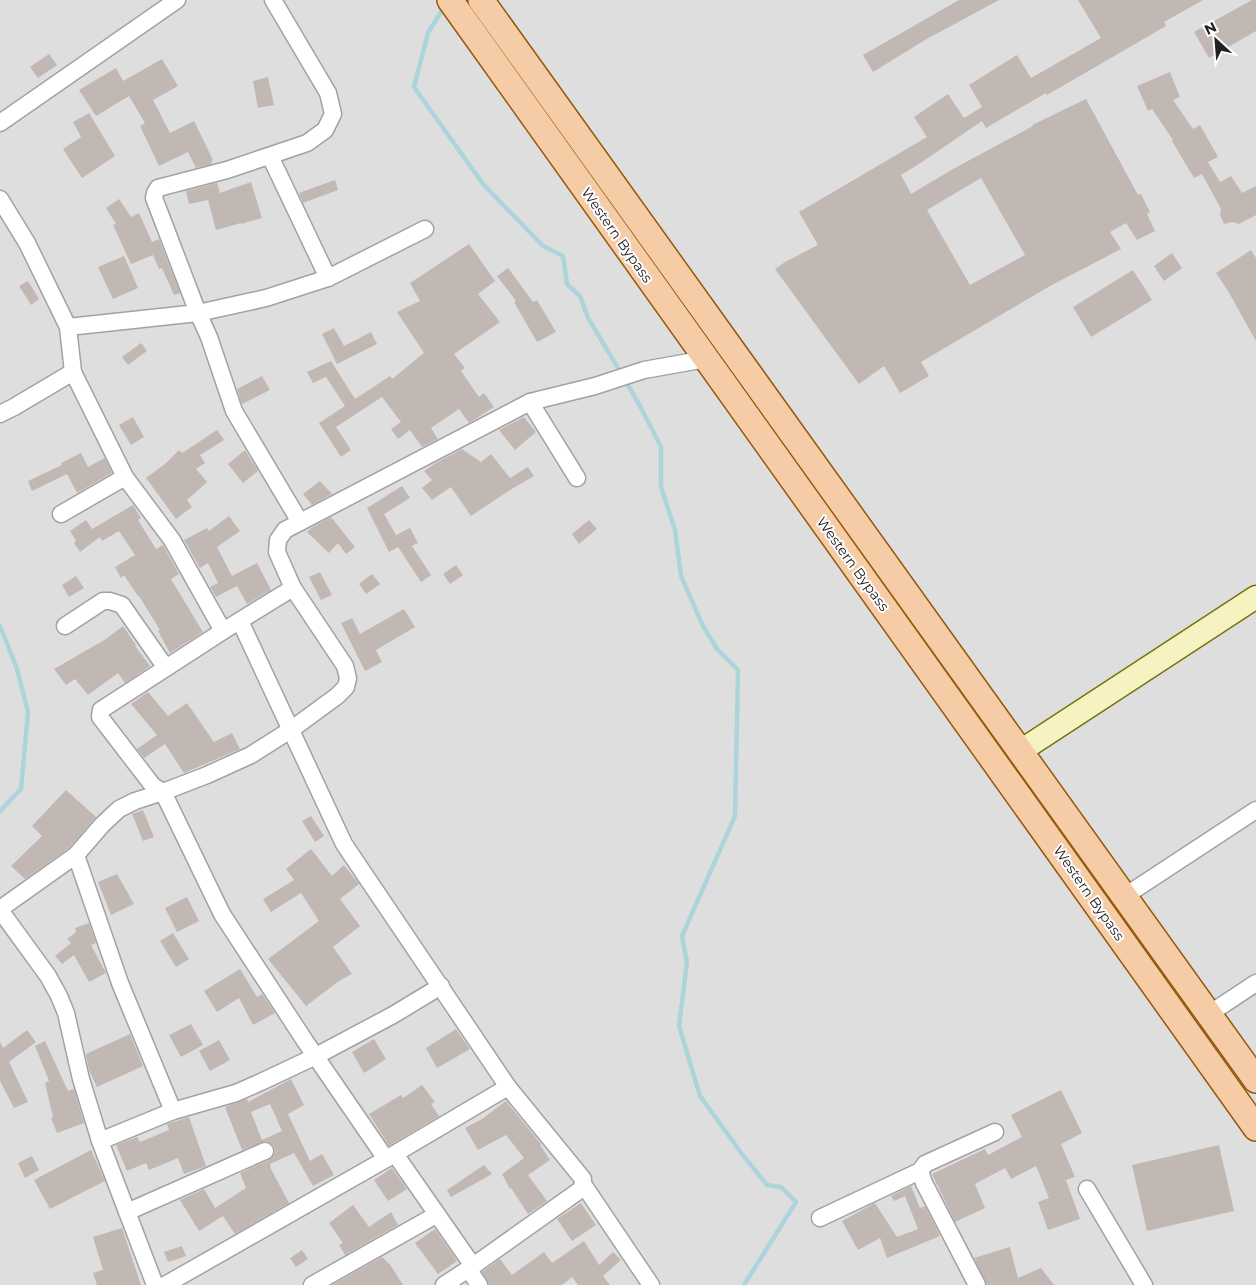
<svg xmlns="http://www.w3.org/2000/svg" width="1256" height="1285" font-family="Montserrat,sans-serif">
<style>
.residential{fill:#dfdede}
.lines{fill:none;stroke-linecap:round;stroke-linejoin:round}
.stream{stroke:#abd5db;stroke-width:4.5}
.building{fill:#c1b8b4;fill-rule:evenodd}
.street-casing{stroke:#a2a2a2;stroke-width:19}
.secondary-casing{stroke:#73730c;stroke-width:25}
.primary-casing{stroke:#94580a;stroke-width:28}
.street{stroke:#fff;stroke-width:16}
.secondary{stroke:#f6f3c0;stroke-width:22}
.primary{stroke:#f6cca7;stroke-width:25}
.labels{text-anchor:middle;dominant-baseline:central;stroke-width:4;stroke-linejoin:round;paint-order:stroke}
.street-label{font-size:14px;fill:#212121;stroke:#fff}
</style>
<rect width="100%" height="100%" fill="#f0ede8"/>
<rect class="residential" x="0" y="0" width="1256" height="1285"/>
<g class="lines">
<g class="stream">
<polyline points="445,5 428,33 414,87 483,184 543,246 563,256 567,284 580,296 588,318 621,373"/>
<polyline points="625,380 639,404 661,447 661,487 675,530 681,576 703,626 717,649 738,670 735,816 682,936 687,962 679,1026 700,1096 742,1154 767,1185 781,1187 796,1202 744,1285"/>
<polyline points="0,626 17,669 28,712 21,789 0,811"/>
</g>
</g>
<g class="building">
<polygon points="959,0 999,0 925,40 873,72 863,55"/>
<path d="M1078,0H1203L1164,22L1166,26L1047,95L1046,93L986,128L982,121L922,162L901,175L911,194L953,169L1033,126L1032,125L1086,99L1138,195L1141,194L1150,212L1147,214L1155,231L1137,240L1126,223L1110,232L1121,249L1050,286L921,362L929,376L900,393L884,366L859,384L775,269L785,262L818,245L799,212L927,137L914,117L948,94L964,118L982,107L969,85L1017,55L1031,78L1101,38ZM981,178L1025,255L970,285L927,210Z"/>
<polygon points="1252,0 1256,0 1256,31 1209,58 1194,32"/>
<polygon points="49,54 57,65 38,78 30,67"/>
<polygon points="162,59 178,86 153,100 170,133 194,121 213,160 211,161 212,164 196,168 188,152 159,166 140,126 145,123 129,96 96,116 79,90 116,68 123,81"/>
<polygon points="1170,72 1180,97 1173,100 1193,129 1200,125 1218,157 1208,162 1220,182 1231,176 1242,193 1256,186 1256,215 1239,224 1232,222 1224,224 1220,215 1221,209 1202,174 1194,178 1172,141 1173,140 1152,109 1148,111 1137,86"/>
<polygon points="268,77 274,105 258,108 253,81"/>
<polygon points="89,113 115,156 82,178 63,149 81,137 73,122"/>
<polygon points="335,180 338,190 303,203 299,193"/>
<polygon points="251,182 262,218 241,224 241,223 216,230 208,200 189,204 186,191 217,183 220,193"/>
<polygon points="119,199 131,217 139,213 152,242 159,239 180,293 174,295 162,268 159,269 153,255 131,264 113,225 116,224 106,208"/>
<polygon points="469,244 495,281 478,294 500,322 454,354 465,368 461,371 479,397 484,393 494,407 469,423 459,409 431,428 438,439 422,447 410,430 398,439 391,429 401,422 382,397 336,427 351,450 341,457 319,423 345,406 326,377 313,383 307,372 331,361 355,399 390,376 392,379 424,353 397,312 420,301 410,283"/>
<polygon points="1251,250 1256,258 1256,341 1228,291 1216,273"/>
<polygon points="1172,253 1182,268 1164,281 1154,266"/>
<polygon points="124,256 138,288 113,299 98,267"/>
<polygon points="508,268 533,302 537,300 556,332 537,342 514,302 516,301 497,276"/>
<polygon points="1133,270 1152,300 1091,337 1073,307"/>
<polygon points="28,281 39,299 31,305 19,286"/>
<polygon points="334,328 344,346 371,332 377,344 337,364 322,334"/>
<polygon points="141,343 147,351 128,365 122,357"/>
<polygon points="262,376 270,390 242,404 237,389"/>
<polygon points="133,417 144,437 131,445 119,425"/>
<polygon points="524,417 536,432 515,450 499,430"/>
<polygon points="217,430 224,440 200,455 205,463 196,469 207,482 187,500 192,507 176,519 146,478 165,464 179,450 182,453"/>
<polygon points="462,449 481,462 491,454 510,478 528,467 534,476 510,490 471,516 451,487 432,500 422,488 432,480 424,471 434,464"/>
<polygon points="245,450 258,471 243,483 228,464"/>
<polygon points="81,453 88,467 105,458 112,473 77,493 67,474 32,491 28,481 62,465 61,463"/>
<polygon points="320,481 332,494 312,505 303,494"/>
<polygon points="402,486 410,498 384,514 396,535 410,528 418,543 412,546 431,575 421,582 398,547 389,552 367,508"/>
<polygon points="133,505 141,518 138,520 156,549 163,545 179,574 171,579 203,632 170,653 158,631 160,630 139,596 138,596 124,575 121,578 115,567 135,555 119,531 102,541 100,537 80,552 74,543 76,541 70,531 86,520 92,529"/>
<polygon points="229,516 240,531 217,547 232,576 257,563 271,590 247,604 237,586 216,597 210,587 218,583 208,563 200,568 184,540 207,528 209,531"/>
<polygon points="331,517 355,547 346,554 338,543 329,553 307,532 311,528"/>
<polygon points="589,520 597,529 579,544 572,534"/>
<polygon points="456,565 463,575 450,584 443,574"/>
<polygon points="320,572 332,595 321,600 309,577"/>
<polygon points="372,574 380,584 366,594 359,584"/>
<polygon points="76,576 84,588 69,597 62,585"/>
<polygon points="404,609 415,627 376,650 382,662 365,671 341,623 352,618 360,634"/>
<polygon points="123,626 136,645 135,646 150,666 125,683 118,673 88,695 75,679 66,685 54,669 106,639"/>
<polygon points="148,692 168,716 187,703 214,742 232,733 240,749 184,773 165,744 144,758 137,749 157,735 131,704"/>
<polygon points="66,790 96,817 69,848 25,879 11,866 42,836 32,826"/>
<polygon points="143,810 154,837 143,841 132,814"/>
<polygon points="311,816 324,836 315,842 302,821"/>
<polygon points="311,849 332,876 344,865 359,884 340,899 360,926 333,947 352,974 339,981 306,1006 268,959 319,921 301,893 271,912 263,899 294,880 286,869"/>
<polygon points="117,874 134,904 111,915 98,882"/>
<polygon points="187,897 199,921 177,932 165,908"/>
<polygon points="89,923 96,943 91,945 106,973 89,982 74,955 62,964 55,956 71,943 67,939 76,932 75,928"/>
<polygon points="173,933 189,959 176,967 160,941"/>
<polygon points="240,969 257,997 262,994 275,1013 253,1025 239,998 217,1012 204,991"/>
<polygon points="191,1024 203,1045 181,1057 169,1035"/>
<polygon points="456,1029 470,1049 437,1068 426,1048"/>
<polygon points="27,1030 36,1042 9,1062 28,1102 14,1108 0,1081 0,1042 3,1048"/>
<polygon points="130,1034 143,1066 97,1087 89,1070 86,1054"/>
<polygon points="374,1039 386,1059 364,1073 352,1052"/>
<polygon points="219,1040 230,1060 210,1071 199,1051"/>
<polygon points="45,1041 68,1091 74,1089 84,1123 57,1133 51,1118 53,1117 45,1083 49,1081 35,1046"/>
<path d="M291,1079L304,1105L288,1114L310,1161L322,1154L334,1175L313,1186L294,1153L270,1164L271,1166L270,1167L289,1203L235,1234L223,1216L199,1231L180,1200L204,1189L215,1208L246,1188L240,1173L269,1160L275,1153L274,1147L270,1143L266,1141L242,1150L225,1107L247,1099L248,1102ZM270,1104L282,1131L262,1140L251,1112Z"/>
<polygon points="422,1085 435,1102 431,1104 439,1116 389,1146 369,1114 401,1095 403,1098"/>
<polygon points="1061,1090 1082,1133 1061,1144 1075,1177 1066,1180 1080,1219 1048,1230 1038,1202 1049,1198 1036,1166 1011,1179 1005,1168 975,1184 985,1208 955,1222 932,1174 985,1149 988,1155 1022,1137 1011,1115"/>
<polygon points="506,1101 541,1144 540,1145 550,1160 528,1175 547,1201 528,1214 511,1188 510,1189 502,1174 524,1158 506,1135 478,1150 465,1128 482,1119"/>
<polygon points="189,1117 206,1166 184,1174 178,1158 149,1170 146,1163 127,1171 116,1145 137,1137 140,1142 169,1130 167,1124"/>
<polygon points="1219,1145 1234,1211 1147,1231 1132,1165"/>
<polygon points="91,1150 105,1181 50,1209 34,1180"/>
<polygon points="32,1156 39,1170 25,1178 18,1163"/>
<polygon points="484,1165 492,1174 451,1197 447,1190"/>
<polygon points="392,1168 407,1189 388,1201 374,1180"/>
<polygon points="911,1186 920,1208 925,1206 940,1236 887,1258 880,1238 858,1250 842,1221 875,1203 897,1237 918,1229 905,1196 894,1201 891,1196"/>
<polygon points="581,1203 596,1225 572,1241 557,1219"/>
<polygon points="353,1205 369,1227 391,1212 398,1225 345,1255 339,1245 343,1243 329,1223"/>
<polygon points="122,1228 141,1285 97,1285 93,1273 103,1270 93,1237"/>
<polygon points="435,1229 457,1261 438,1274 415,1243"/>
<polygon points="584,1241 599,1265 613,1252 621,1260 603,1276 610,1285 578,1285 572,1277 562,1285 489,1285 482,1272 500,1259 512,1275 544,1252 552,1263"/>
<polygon points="182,1246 186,1256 168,1262 164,1252"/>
<polygon points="1010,1247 1018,1278 1041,1268 1054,1285 987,1285 974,1258"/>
<polygon points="302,1250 308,1259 296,1267 290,1258"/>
<polygon points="382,1257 391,1266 403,1285 332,1285"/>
</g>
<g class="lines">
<defs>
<g id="street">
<polyline points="273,0 328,93 333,114 325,130 307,143 227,170 158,188 155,193 154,198 198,313 209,337 234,411 300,522"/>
<polyline points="0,123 177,0"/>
<polyline points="270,156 328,278"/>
<polyline points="0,199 27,243 68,327 73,372 125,477 172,540 223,631"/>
<polyline points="68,327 198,313 266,298 328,278 425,229"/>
<polyline points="530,402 577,478"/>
<polyline points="0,414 14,407 73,372"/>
<polyline points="61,514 125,477"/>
<polyline points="293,588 223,631 101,710 100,717 153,786 163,792 222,914 305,1041 386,1159"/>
<polyline points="240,621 344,844 508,1087 583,1179 583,1184 651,1285"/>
<polyline points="65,626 103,601 110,601 122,605 166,668"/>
<polyline points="76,855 120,983 173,1111"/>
<polyline points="1125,896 1256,810"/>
<polyline points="0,909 76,855 102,825 119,809 135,801 163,792 207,775 251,755 292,729 337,696 346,687 348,678 345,666 293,588 277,552 278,540 285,530 530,402 595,386 644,370 706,359"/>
<polyline points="0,910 48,976 59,996 66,1013 81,1079 100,1141 155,1285"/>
<polyline points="1209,1014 1256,983"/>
<polyline points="100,1141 173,1111 236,1093 261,1082 316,1056 393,1015 441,986"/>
<polyline points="395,1154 473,1266"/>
<polyline points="920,1171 924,1183 977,1285"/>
<polyline points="1087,1189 1144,1285"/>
<polyline points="127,1212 265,1151"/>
<polyline points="820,1218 920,1171 925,1164 995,1132"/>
<polyline points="469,1270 479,1285"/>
<polyline points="165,1285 386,1159 508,1087"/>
<polyline points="312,1285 436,1215"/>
<polyline points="444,1285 473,1266 580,1190 583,1184"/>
</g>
<polyline id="secondary" points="1019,752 1256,597"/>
<g id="primary">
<polyline points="450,0 1256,1128"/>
<polyline points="481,0 1256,1080"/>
</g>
</defs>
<use href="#street" class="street-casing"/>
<use href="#secondary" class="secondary-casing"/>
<use href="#primary" class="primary-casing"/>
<use href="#street" class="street"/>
<use href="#secondary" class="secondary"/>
<use href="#primary" class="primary"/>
</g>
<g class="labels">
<g class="street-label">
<text transform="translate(617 235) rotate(55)">Western Bypass</text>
<text transform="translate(853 564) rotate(54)">Western Bypass</text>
<text transform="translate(1089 893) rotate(55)">Western Bypass</text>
</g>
</g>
<g transform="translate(1216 40) rotate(334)" stroke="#ffffff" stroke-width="4" paint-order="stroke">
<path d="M0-4L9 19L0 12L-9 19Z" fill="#212121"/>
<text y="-8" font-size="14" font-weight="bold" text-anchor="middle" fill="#212121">N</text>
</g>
</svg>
